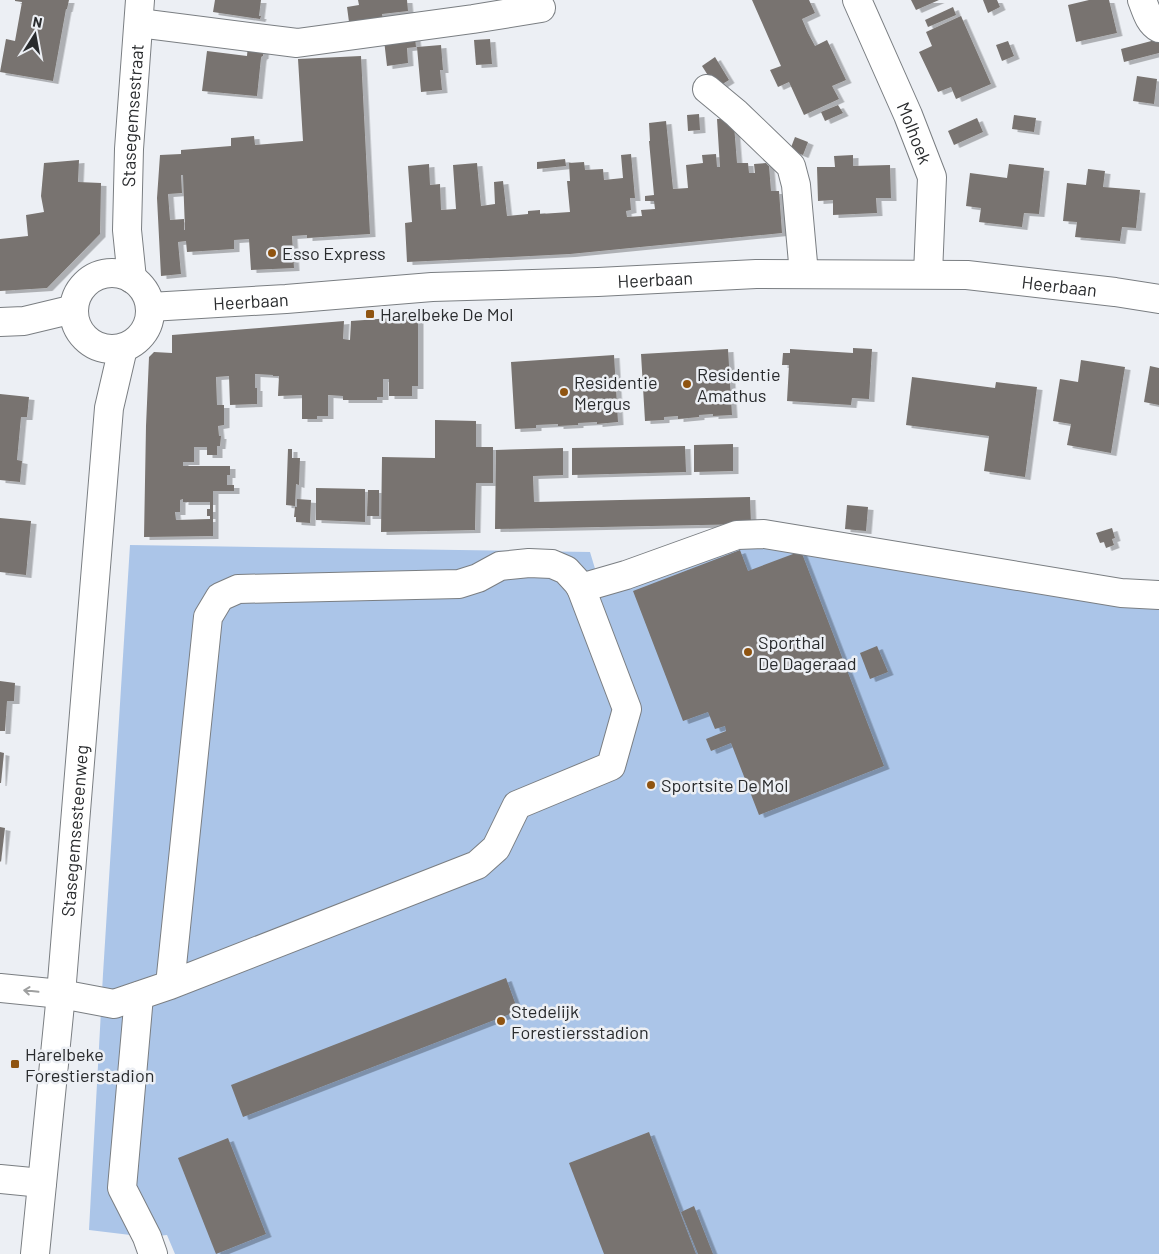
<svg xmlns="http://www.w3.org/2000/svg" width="1159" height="1254" font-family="Barlow,sans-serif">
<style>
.green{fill:#abc5e8}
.building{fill:#78736f;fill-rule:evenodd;filter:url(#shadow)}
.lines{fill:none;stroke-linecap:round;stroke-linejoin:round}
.minor-casing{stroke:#7a7e82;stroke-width:30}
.minor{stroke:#fff;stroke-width:28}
.oneway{stroke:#9fa0a0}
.poi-dot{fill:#8f5411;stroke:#eceff4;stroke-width:2}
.labels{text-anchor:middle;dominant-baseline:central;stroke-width:5;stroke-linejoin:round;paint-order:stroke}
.street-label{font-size:18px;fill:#292b2d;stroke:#eceff4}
.poi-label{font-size:18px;fill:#292b2d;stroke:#eceff4;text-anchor:start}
</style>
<defs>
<filter id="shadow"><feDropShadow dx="5.5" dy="3" stdDeviation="0" flood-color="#0004"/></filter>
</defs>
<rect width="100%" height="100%" fill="#eceff4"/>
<polygon class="green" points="746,540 1159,595 1159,1254 175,1254 167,1235 147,1237 89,1230 103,974 130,545 590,552 602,592"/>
<g class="building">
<polygon points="15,0 69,0 67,9 66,9 53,81 0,72 6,39 15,41 22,2 15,1"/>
<polygon points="215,0 261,0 259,16 261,16 260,19 213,12"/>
<polygon points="358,0 407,0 408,11 382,14 383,19 362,20 362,24 348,25 349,22 347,7 359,5"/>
<polygon points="752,0 809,0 815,13 802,19 808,33 815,46 827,40 846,80 832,86 839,99 804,115 789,82 778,87 770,70 781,66"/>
<polygon points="911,0 939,0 916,10"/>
<polygon points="983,0 997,0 1000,7 988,13"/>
<polygon points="1089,0 1109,0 1117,33 1076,42 1068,5"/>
<polygon points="953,7 956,15 928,27 925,20"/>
<polygon points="961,16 991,84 956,99 951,87 938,92 919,52 932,46 926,32"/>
<polygon points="415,37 416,47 407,48 408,63 387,66 384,40"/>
<polygon points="490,39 492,64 476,65 474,40"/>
<polygon points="1159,39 1159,53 1124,62 1121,49"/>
<polygon points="1008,41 1014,56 1002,61 996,45"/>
<polygon points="248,44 264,46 263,56 262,56 261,58 257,96 202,91 207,51 247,56"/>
<polygon points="441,45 443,70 440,70 442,90 421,92 417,47"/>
<path d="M361,56L370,234L307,238V235L292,236L294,268L251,270L249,239L234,240V249L187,252L186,241L178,242L181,274L161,276L157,198L160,155L181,154V150L231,146V138L254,136L255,145L303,141L298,59ZM181,175H183L185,230H184V219L170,220L168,194L182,193Z"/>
<polygon points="715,57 729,80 716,88 702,66"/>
<polygon points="1137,76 1157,79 1154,104 1133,101"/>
<polygon points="838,105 843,113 825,121 821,112"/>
<polygon points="699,114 700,130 688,131 687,115"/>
<polygon points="1014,115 1036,118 1034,132 1012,129"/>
<polygon points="977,118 983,132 954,145 948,131"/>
<polygon points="717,119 730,119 734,125 737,163 748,163 749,173 755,173 754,164 766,163 769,166 771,191 779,191 782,233 570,254 407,262 405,223 412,222 408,166 429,164 430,185 440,184 441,210 456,209 453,165 477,163 481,206 495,204 494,182 503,181 507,216 528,214 528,211 540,210 540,214 570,212 567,181 570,181 569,163 584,162 585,170 603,169 604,180 623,178 621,155 631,154 635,198 630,198 631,210 626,211 627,217 642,216 641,210 655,209 654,201 645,201 645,196 654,195 649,141 650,141 649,123 666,121 673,189 688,188 686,165 703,163 702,155 716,154 717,167 720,167"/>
<polygon points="795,137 808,142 803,155 790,150"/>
<polygon points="853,155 853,166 890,165 891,198 876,198 877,213 833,215 833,200 818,201 817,167 835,167 834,156"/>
<polygon points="565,159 566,166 537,169 537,162"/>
<polygon points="79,160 78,182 101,183 100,234 47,288 0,291 0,239 28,236 26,215 44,212 41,196 44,163"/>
<polygon points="1009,164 1044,168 1039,214 1024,213 1022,227 979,222 981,208 966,206 970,173 1007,178"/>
<polygon points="1088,169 1105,171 1103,187 1140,190 1136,228 1122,227 1120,241 1075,237 1077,222 1063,221 1067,183 1086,185"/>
<path d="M418,316V386H412V396H389V379H383V397H377V400H343V396L328,395V416H317V419H302V395L278,396L279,376H273V375L255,374V388H257V404L230,405L229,376L216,377L217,405H224V425L218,426L219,436H221L220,446H217V455H207V447H194V462H183V466H230V475H227V485H234V491H213V536L144,537L146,426L149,357L154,352L172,353V335L344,321L343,339L350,340L351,321ZM183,499V502H210V509H207V516H210V519L176,520L175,512H180V500Z"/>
<polygon points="853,348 872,349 869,399 852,398 851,405 787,401 789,365 782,365 783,353 790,353 790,349 853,353"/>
<polygon points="728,349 732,415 713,416 713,414 699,415 699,417 678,419 678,416 664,417 664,420 645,421 641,354"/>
<polygon points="614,355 618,422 597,424 597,422 578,423 578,425 558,426 558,424 536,425 536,428 515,429 511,362"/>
<polygon points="1081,360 1125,367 1111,453 1067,445 1071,424 1053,421 1060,379 1078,382"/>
<polygon points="1150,366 1159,368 1159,405 1144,402"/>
<polygon points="912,377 995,388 996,382 1037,387 1025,477 984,471 989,436 906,425"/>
<polygon points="0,394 29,397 27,417 21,417 17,460 22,461 20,482 0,480"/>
<polygon points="435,420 476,421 476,447 493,447 493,483 476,483 475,530 381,532 382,457 435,458"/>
<polygon points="733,444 733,471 694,472 694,445"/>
<polygon points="685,446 686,472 572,475 572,448"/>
<polygon points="563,448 563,475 533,476 534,502 750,497 751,524 495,529 496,450"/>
<polygon points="288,449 292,449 292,458 300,458 299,485 296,484 295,506 286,505"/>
<polygon points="316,488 365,489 365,522 316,520"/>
<polygon points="368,490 379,490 379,516 367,516"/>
<polygon points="297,499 311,500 310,523 296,522 296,517 294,517 295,507 297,507"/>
<polygon points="847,505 868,507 866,531 845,529"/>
<polygon points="0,518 31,521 26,575 0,572"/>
<polygon points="1112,528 1115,538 1112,539 1114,545 1106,548 1104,542 1100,543 1096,533"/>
<polygon points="740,550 748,571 801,551 884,766 759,815 731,743 711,751 706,739 726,731 725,726 715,729 708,712 683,721 633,591"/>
<polygon points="877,646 888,672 870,679 860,653"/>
<polygon points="0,681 15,683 14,701 7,701 5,731 0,731"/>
<polygon points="0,752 4,753 1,783 0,783"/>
<polygon points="0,827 5,828 1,862 0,861"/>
<polygon points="506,978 518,1011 243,1117 231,1085"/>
<polygon points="649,1132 696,1254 604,1254 569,1163"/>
<polygon points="228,1138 266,1234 216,1254 178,1158"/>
<polygon points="694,1206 713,1254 698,1254 681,1212"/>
</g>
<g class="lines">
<defs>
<g id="minor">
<path id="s1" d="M857,0L908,115L932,177L928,274"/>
<path d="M1142,0C1146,10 1149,23 1159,28"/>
<polyline points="139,23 297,43 473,19 541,8"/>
<polyline points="707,89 736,113 791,166 796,185 804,274"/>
<circle cx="112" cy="311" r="38"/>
<path id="s2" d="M132,279L127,230L129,149L140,0"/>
<path id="s3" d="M150,307L286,299L432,287L598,282L756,274L967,275L1115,292L1159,299"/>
<polyline points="0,322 24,321 74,309"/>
<polyline points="581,588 626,575 737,535 764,534 1121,593 1159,595"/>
<polyline points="0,988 61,994 114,1004 170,985 477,865 496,848 517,805 611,766 627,709 581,588 577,582 566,570 552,564 529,563 500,566 478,578 459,584 238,589 220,597 208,617 170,985"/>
<polyline points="139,996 122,1188 147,1237 153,1254"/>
<polyline points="0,1179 42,1183"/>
<path id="s4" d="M35,1254L61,994L109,408L123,348"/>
</g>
</defs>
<use href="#minor" class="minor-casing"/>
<use href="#minor" class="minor"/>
</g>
<defs><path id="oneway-shaft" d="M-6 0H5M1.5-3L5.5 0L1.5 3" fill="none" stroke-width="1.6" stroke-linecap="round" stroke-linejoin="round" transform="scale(1.25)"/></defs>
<use class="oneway" href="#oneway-shaft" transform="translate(31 991) rotate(-174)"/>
<g class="poi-dot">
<circle cx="272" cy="253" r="5"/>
<rect x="365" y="309" width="10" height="10" rx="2.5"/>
<circle cx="687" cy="384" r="5"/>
<circle cx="564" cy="392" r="5"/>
<circle cx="748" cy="652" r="5"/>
<circle cx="651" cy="785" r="5"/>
<circle cx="501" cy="1021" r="5"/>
<rect x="10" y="1059" width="10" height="10" rx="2.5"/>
</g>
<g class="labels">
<g class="street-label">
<text stroke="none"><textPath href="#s2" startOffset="164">Stasegemsestraat</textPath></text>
<text stroke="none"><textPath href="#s1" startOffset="145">Molhoek</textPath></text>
<text stroke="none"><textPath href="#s3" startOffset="506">Heerbaan</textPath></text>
<text stroke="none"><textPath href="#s3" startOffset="911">Heerbaan</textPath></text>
<text stroke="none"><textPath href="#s3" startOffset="101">Heerbaan</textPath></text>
<text stroke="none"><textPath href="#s4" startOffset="425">Stasegemsesteenweg</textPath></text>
</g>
<g class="poi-label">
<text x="282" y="253">Esso Express</text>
<text x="380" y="314">Harelbeke De Mol</text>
<text x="697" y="374">Residentie<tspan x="697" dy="21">Amathus</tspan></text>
<text x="574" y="382">Residentie<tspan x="574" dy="21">Mergus</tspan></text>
<text x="758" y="642">Sporthal<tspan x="758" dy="21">De Dageraad</tspan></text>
<text x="661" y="785">Sportsite De Mol</text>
<text x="511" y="1011">Stedelijk<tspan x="511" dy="21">Forestiersstadion</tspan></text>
<text x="25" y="1054">Harelbeke<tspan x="25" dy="21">Forestierstadion</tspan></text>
</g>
</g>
<g transform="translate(35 35) rotate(11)" stroke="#eceff4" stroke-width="4" paint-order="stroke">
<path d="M0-4L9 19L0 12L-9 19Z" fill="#292b2d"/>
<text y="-8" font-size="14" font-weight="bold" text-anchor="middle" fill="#292b2d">N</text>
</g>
</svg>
